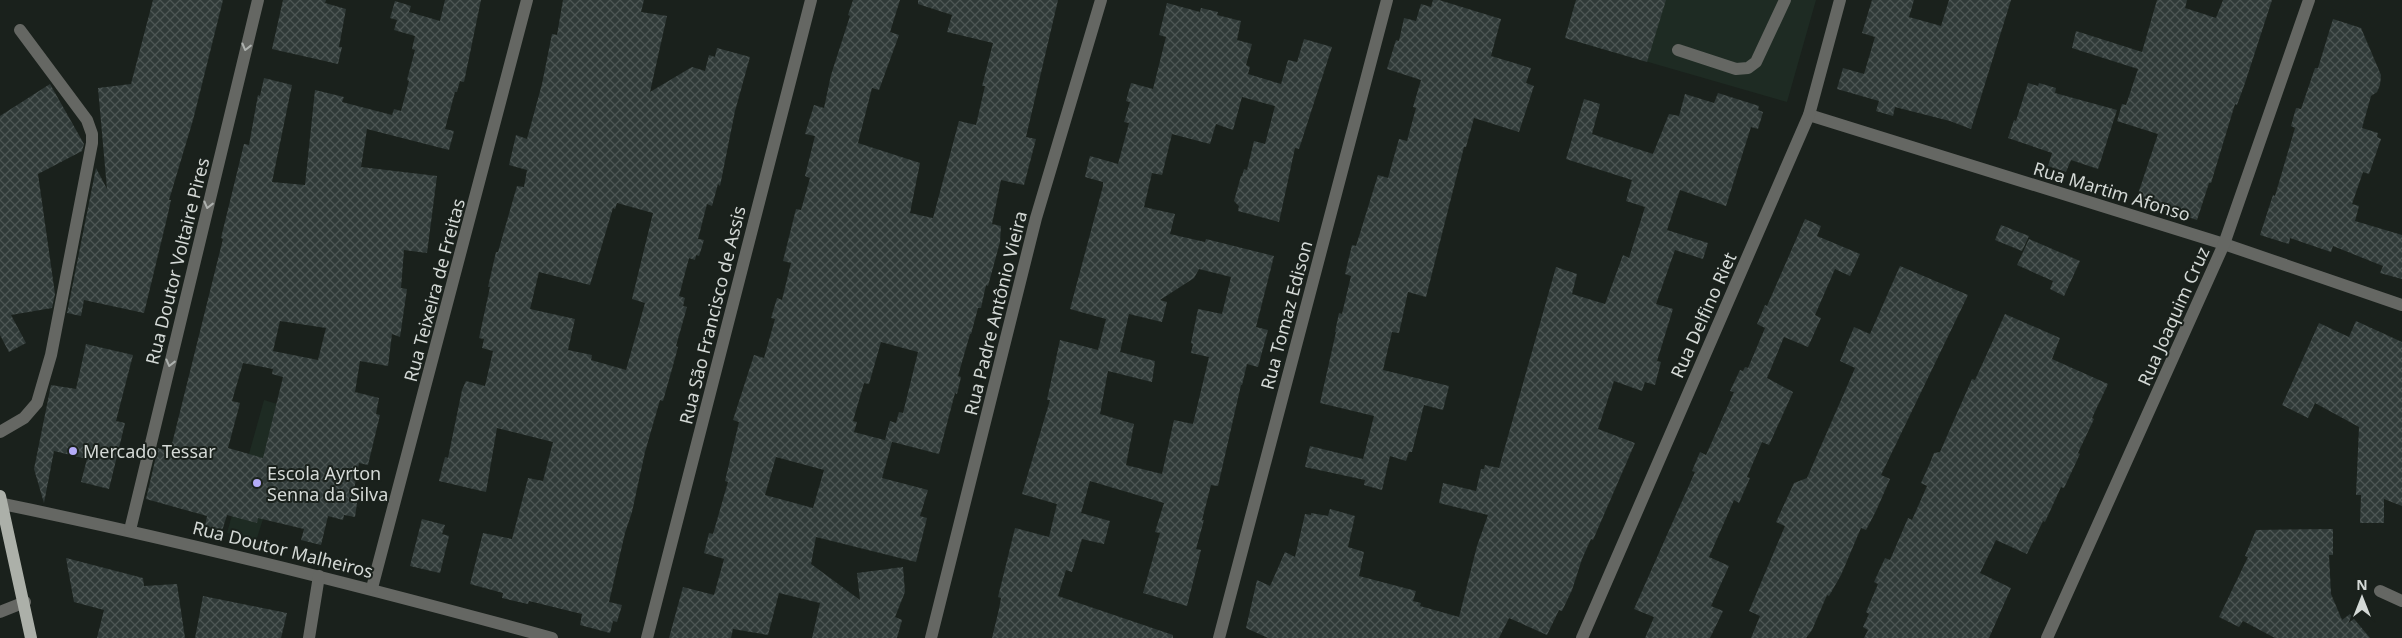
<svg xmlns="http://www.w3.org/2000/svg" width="2402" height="638" font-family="'Noto Sans',sans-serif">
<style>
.built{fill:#1e2b23}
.building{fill:url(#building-cross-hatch);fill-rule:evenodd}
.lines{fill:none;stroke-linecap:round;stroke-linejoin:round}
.minor{stroke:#656763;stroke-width:12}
.major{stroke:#acb0a9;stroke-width:12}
.oneway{stroke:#adb1ae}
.poi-dot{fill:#b5acf8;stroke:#1a211c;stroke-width:2}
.labels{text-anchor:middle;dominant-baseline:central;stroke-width:4;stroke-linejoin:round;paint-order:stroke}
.street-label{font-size:18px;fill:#d4d9d6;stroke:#1a211c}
.poi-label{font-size:18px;fill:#d4d9d6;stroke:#1a211c;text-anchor:start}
</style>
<defs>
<pattern id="building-cross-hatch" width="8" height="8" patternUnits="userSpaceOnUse" patternTransform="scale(1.25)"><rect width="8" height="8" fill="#303a38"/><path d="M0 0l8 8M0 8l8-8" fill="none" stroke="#4d5654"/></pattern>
</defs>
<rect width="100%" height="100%" fill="#1a211c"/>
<g class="built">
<polygon points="1576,0 1816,0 1787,102 1565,38"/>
<polygon points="264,400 277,404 263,519 256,541 227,533"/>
</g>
<g class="building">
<polygon points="153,0 223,0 193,120 169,200 171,200 167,218 144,313 84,300 81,316 67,313 96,168 107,189 98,88 131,84"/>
<polygon points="283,0 326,0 325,3 346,9 339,47 342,47 338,64 272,49"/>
<path d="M445,0H481L464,82L460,81L457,92H455L445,129L454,131L449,150L367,129L361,167L437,176L427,253L404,250L401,288L407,289L400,337L392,334L388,366L360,361L355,392L379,398L376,414L380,415L368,465L359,463L353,495L358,496L355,517L344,515L343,520L328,516L321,545L301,540L304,529L258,518L257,523L227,515L222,531L205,526L207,516L146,499L158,448L170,452L223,239L221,238L244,144L249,145L258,95L260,96L264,78L292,85L272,182L305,185L315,90L344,97L342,102L392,115L394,109L401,111L409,81L407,80L415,50L412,49L415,36L394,30L397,20L390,18L395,1L411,6L409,12L440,21ZM280,321L326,328L318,360L273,351ZM243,363L273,369L272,374L283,377L263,458L228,448L240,403L232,401Z"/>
<path d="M563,0H644L641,12L667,16L650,92L692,67L705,71L709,55L715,57L717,48L750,57L735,111L720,186L718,184L712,206L707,204L698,239L704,240L699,256L696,255L695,260L689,258L679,296L685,298L683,306L687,307L676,346L678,347L672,369L663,401L660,400L645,452L632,512L625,533L609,602L622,605L617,622L613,621L610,633L580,625L582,614L529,601L528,604L502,598L503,593L470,584L483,533L512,539L528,478L543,481L553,442L497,428L486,492L439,481L445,457L448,458L462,390L466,381L485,386L493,351L482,348L484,339L479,338L490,287H488L496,252H498L517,186L524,187L527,170L509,165L516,135L527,139L542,84L552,34L557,35ZM617,203L653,213L632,299L645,303L626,370L591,360L592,355L568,350L575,319L530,309L539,272L590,285L613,208L615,209Z"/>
<path d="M853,0H900L890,32L899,35L879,90L872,88L858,143L920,163L910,213L933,218L959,121L976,125L985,86H982L993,43L947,32L952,15L918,4V0H1058L1026,137L1036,139L1024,185L1001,180L992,224L1001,226L1000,242L988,286L986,285L981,308H978L971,334H970L958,376L961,377L957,394L955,393L939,454L885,440L890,421L896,423L899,412L903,413L918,352L881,342L869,384L864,383L853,421L857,422L854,432L892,442L882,478L928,490L920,516L927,518L916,562L816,537L811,564L860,600L857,573L903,567L905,592L895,617L902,620L897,638H812L820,603L779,593L768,635L733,629L731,638H669L683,587L714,595L724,559L704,553L709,533L713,534L728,482L725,481L739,422L733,420L754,355L764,358L775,319L771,318L777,298L782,300L791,263L783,261L796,209L801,210L810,178L805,176L815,136L805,134L814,105L824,108L831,75L850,16L848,15ZM776,457L824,470L813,508L765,495Z"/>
<polygon points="1433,0 1439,0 1501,19 1491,56 1531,68 1526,83 1534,86 1519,132 1474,118 1466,147 1464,147 1426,297 1408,292 1399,333 1392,332 1383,370 1449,386 1443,410 1424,405 1412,452 1409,452 1406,461 1390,456 1382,490 1364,485 1365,480 1305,467 1310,446 1363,459 1374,416 1320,403 1336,332 1335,332 1339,313 1342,314 1351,276 1345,274 1352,245 1356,246 1378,175 1388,178 1399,139 1407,141 1416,108 1413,107 1421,80 1387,69 1396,40 1399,41 1404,18 1416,21 1421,4 1431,7"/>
<polygon points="1576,0 1666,0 1647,62 1565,38"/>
<polygon points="1872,0 1914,0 1909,17 1941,26 1949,0 2011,0 1971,129 1950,121 1895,107 1893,116 1876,111 1879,101 1837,89 1843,68 1864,74 1875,37 1862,33"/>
<polygon points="2157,0 2187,0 2185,8 2216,18 2223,0 2272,0 2245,83 2237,105 2235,104 2211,183 2209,183 2197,220 2136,200 2158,134 2117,121 2122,104 2126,105 2138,69 2072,48 2076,31 2142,52"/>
<path d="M1167,3L1200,12L1201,8L1218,12L1217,15L1241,21L1237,40L1252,44L1246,65L1250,67L1248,74L1281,84L1288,60L1297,62L1304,39L1332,47L1299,149L1295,148L1279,222L1238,211L1239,206L1234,201L1241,176H1242L1244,169L1247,170L1254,141L1265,144L1275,106L1242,97L1233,130L1216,124L1210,144L1172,134L1162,175L1152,173L1144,207L1175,214L1170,234L1205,242L1206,239L1274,256L1256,327L1268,330L1258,367L1247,364L1242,385H1241L1218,486L1211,485L1202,520H1204L1196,549L1201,550L1187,606L1143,593L1160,533L1155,532L1164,503L1090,481L1081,513L1110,521L1104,544L1082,539L1072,572L1066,570L1058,596L1173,635V638H992L999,609L1001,598L998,597L1015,528L1049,537L1057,504L1022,494L1050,400H1047L1060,340L1098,350L1106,319L1070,309L1103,186V182L1085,177L1090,156L1118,164L1129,123L1124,122L1130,102L1126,101L1131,83L1153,89L1166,37L1159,35ZM1199,269L1231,277L1222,314L1198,309L1191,343L1193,344L1191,353L1209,357L1193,424L1174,420L1162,474L1126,465L1134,424L1100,414L1108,371L1152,382L1155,361L1120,352L1129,314L1162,322L1167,302L1160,300L1194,278Z"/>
<polygon points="2333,19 2361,28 2381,75 2380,85 2377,92 2371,96 2362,128 2378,133 2377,137 2381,139 2369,174 2363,172 2352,204 2359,206 2355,221 2402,235 2402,279 2380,273 2383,266 2333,246 2331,252 2290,238 2289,244 2260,235 2273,195 2275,196 2295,128 2291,126 2296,108 2301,109 2315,68 2318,68"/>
<polygon points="2028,83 2038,86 2039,83 2056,88 2055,93 2117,110 2098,169 2071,160 2066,172 2048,166 2052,153 2008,138 2014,120 2016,121"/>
<polygon points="50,84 84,144 82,151 38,174 55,294 52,308 11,315 26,343 9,352 0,335 0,116"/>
<polygon points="1718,93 1759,106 1758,110 1763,112 1758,129 1751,127 1726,206 1680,190 1667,230 1708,243 1703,259 1675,250 1656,304 1673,309 1657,361 1661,362 1655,385 1645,382 1642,391 1614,381 1598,429 1635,443 1593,540 1591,539 1582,559 1572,590 1562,611 1559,610 1547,635 1509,618 1499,638 1268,638 1246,628 1257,580 1270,586 1285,552 1295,557 1305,514 1311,515 1311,513 1328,516 1330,509 1355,516 1348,547 1364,552 1359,576 1416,591 1413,601 1421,603 1420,606 1459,617 1477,546 1488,515 1439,503 1443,483 1476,491 1481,469 1484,469 1485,465 1499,468 1556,267 1577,274 1572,294 1605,304 1623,255 1629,258 1645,207 1626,201 1632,180 1566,159 1584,99 1600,104 1592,134 1653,154 1669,114 1679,116 1685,94 1714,103"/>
<polygon points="1805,219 1821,226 1817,236 1860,254 1850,276 1835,269 1815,315 1821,318 1808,347 1784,337 1767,378 1793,392 1769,445 1762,442 1747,477 1750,478 1739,503 1734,500 1709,557 1729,566 1711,606 1723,611 1710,638 1645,638 1654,617 1634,609 1695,472 1692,471 1700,452 1706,455 1734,392 1730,391 1740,370 1743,371 1745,367 1748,368 1765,328 1757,324 1765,305 1767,306"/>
<polygon points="2001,225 2029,236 2022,251 1995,240"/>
<polygon points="2029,239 2080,261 2064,296 2050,289 2053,281 2017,265"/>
<polygon points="1900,266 1968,295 1881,475 1890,479 1876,511 1866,530 1861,528 1841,575 1829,596 1827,595 1812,630 1806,638 1751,638 1760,616 1749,611 1785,526 1776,522 1794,483 1807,478 1855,368 1840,361 1854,327 1870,334"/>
<polygon points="2005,314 2060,338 2052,359 2108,384 2092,418 2094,419 2078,453 2080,454 2064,488 2061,487 2045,522 2043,521 2027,554 1996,540 1980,573 2011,588 1989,638 1864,638 1868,630 1863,627 1869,614 1866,612 1878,584 1874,582 1885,558 1890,560 1908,518 1912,520 1927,486 1921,483 1930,463 1934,453 1940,452 1972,379 1975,380"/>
<polygon points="2356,321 2402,342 2402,506 2384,499 2384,523 2360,523 2361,495 2356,495 2359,427 2315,403 2308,418 2282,405 2319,323 2349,337"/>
<polygon points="86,344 133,355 116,421 125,423 109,489 81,482 87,459 54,451 44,503 34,469 51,385 76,389"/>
<polygon points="422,519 445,525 442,534 449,536 440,573 410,566"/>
<polygon points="2333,529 2333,555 2329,555 2331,594 2342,620 2350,614 2370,638 2275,638 2243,621 2239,627 2219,617 2248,557 2245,556 2256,530"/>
<polygon points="66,558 143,578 144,586 177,584 185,638 97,638 104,610 74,602"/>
<polygon points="203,596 287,613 281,638 195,638"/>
</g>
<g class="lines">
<g class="minor">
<polyline points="1678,50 1736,69 1748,68 1756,62 1785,0"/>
<polyline points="1809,115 2224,244 2402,305"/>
<polyline points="0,432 24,418 37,403 51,355 92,143 92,134 87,120 20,30"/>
<path d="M3,504C188,542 370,588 552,638"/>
<polyline points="130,530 258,0"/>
<polyline points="372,588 527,0"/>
<polyline points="2380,591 2402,601"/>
<polyline points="0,612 25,602"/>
<polyline points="309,638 319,576"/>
<polyline points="647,638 811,0"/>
<polyline points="931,638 1036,218 1101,0"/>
<polyline points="1219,638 1387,0"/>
<polyline points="1582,638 1809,115 1840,0"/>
<polyline points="2047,638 2224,244 2309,0"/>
</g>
<polyline class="major" points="0,496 31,638"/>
</g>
<defs><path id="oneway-chevron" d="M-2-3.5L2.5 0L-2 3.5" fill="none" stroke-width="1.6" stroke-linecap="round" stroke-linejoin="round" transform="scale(1.25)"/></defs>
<g class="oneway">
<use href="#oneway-chevron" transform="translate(246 47) rotate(104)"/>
<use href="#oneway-chevron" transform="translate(208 205) rotate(104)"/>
<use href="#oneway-chevron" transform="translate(170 363) rotate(104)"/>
</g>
<g class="poi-dot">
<circle cx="73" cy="451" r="5"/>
<circle cx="257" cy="483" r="5"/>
</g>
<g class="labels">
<g class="street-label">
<text transform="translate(2112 191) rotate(17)">Rua Martim Afonso</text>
<text transform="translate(177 261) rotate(-76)">Rua Doutor Voltaire Pires</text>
<text transform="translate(434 290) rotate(-75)">Rua Teixeira de Freitas</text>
<text transform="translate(995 313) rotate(-76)">Rua Padre Antônio Vieira</text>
<text transform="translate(712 315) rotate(-76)">Rua São Francisco de Assis</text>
<text transform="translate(1286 315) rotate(-75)">Rua Tomaz Edison</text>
<text transform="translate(1703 315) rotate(-66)">Rua Delfino Riet</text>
<text transform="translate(2173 316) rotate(-66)">Rua Joaquim Cruz</text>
<text transform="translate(283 549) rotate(14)">Rua Doutor Malheiros</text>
</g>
<g class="poi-label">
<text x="83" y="451">Mercado Tessar</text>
<text x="267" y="473">Escola Ayrton<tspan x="267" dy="21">Senna da Silva</tspan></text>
</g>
</g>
<g transform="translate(2362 598)" stroke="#1a211c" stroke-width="4" paint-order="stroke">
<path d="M0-4L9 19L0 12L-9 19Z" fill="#d4d9d6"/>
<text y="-8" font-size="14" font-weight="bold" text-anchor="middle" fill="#d4d9d6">N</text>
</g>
</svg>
